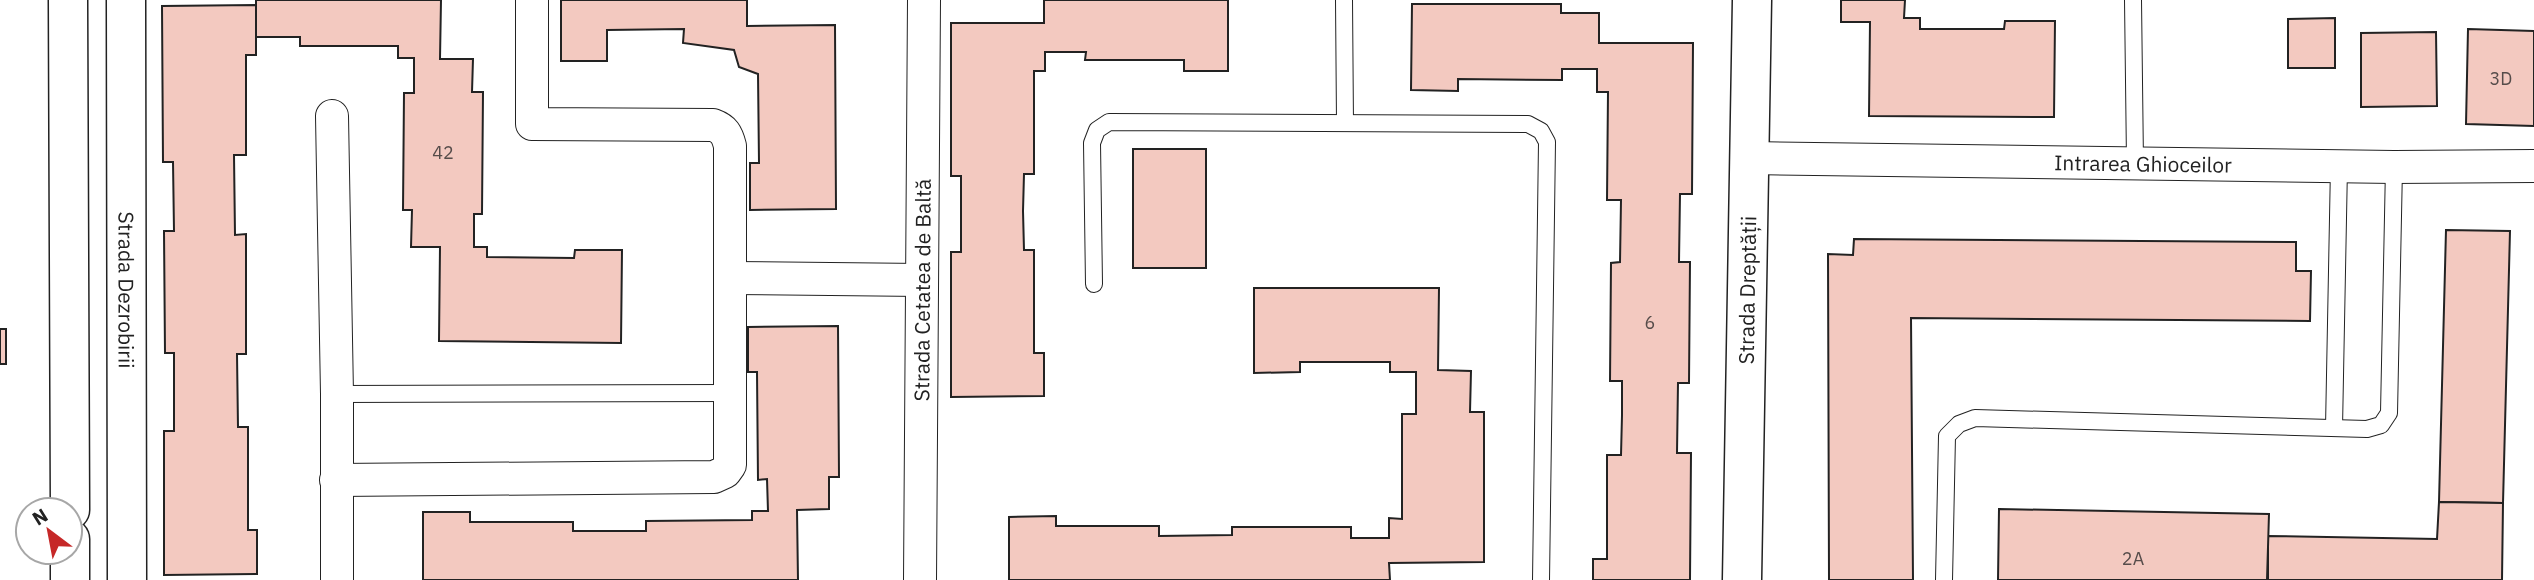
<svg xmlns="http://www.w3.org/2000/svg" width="2534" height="580" font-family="'IBM Plex Sans',sans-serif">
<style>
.building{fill:#f3c9c0;stroke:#222;stroke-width:2}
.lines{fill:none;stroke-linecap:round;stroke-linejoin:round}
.service-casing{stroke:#222;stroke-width:18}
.minor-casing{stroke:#222;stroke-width:34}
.tertiary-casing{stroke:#222;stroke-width:41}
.secondary-casing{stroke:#222;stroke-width:41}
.service{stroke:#fff;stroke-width:16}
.minor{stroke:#fff;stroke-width:32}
.tertiary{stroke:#fff;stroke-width:38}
.secondary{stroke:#fff;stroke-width:38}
.labels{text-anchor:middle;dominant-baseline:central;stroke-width:5;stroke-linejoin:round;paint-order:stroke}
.number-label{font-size:18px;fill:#564c4a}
.street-label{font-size:21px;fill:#222;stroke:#fff}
</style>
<rect width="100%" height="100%" fill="#fff"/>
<g class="building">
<polygon points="256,0 441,0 440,59 473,59 472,92 483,92 482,214 474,214 474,247 487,247 487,257 574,258 575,250 622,250 621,343 439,341 440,247 411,247 412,210 403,210 404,93 414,93 414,58 398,58 398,46 300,46 300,37 256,37"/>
<polygon points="561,0 747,0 747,26 835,25 836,209 750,210 750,163 759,163 758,74 739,67 734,50 683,43 684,29 607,30 607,61 561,61"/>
<polygon points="1044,0 1228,0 1228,71 1184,71 1184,60 1085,60 1086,52 1045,52 1045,71 1034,71 1034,174 1024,174 1023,211 1024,250 1034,250 1034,353 1044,353 1044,396 951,397 951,252 961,252 961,176 951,176 951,23 1044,23"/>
<polygon points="1841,0 1905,0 1904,18 1920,18 1920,29 2004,29 2005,21 2055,21 2054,117 1869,116 1870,22 1841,22"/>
<polygon points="1412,4 1561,4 1561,13 1599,13 1599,43 1693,43 1692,194 1680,194 1679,262 1690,262 1689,383 1678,383 1677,453 1691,453 1690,580 1593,580 1593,559 1607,559 1607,455 1621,455 1622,415 1622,381 1610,381 1611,263 1620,262 1621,200 1607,200 1608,92 1597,92 1597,69 1562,69 1562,80 1458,79 1458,91 1411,90"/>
<polygon points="256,5 256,55 246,55 246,155 234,155 235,235 246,234 246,354 237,354 238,427 248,427 248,530 257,530 257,574 164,575 164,431 174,431 174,353 165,353 164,231 174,231 173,162 163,162 162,6"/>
<polygon points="2335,18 2335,68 2288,68 2288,19"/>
<polygon points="2468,29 2534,31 2534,126 2466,124"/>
<polygon points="2436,32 2437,106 2361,107 2361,33"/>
<rect x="1133" y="149" width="73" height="119"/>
<polygon points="2446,230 2510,231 2503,503 2439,502"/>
<polygon points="1854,239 2296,242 2296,271 2311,271 2310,321 1911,318 1913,580 1829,580 1828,254 1853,255"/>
<polygon points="1254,288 1439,288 1438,370 1471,371 1470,412 1484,412 1484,562 1389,563 1390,580 1009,580 1009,517 1056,516 1056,526 1159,526 1159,536 1232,535 1232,527 1351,527 1351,538 1389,538 1389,518 1402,519 1402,414 1416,414 1416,372 1390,372 1390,362 1300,362 1300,372 1254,373"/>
<polygon points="838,326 839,477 829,477 829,509 797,510 798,580 423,580 423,512 470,512 470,522 573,522 573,531 646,531 646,521 752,520 752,511 768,511 767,479 758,480 757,372 748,372 748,327"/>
<rect x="0" y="329" width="6" height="35"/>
<polygon points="2439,502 2503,503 2502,580 2268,580 2268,536 2437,539"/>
<polygon points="1999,509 2269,514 2267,580 1998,580"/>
</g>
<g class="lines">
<defs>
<g id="service">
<polyline points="1344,0 1345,123"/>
<polyline points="2133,0 2135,162"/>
<polyline points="1094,284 1092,143 1097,130 1109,122 1528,124 1541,131 1547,142 1541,580"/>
<polyline points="337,394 730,393"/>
<polyline points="2334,428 2339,166"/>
<polyline points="1944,580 1947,436 1959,424 1975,418 2367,429 2381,425 2389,413 2394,167"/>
</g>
<g id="minor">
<polyline points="332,116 337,394 337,580"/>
<path id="s1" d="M1751,158L2394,167L2534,166"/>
<polyline points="730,278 922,280"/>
<path d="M336,480L714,477L725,472L730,465V146C727,134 724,129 713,125L532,124V0"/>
<path id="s2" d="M920,580L924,0"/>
</g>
<g id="tertiary">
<path id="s3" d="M1742,580L1752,0"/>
</g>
<g id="secondary">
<polyline points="68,0 70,510"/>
<path id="s4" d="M126,0L127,580"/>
<polyline points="70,539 70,580"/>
</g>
</defs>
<use href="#service" class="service-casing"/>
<use href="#minor" class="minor-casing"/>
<use href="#tertiary" class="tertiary-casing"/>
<use href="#secondary" class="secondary-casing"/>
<use href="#service" class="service"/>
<use href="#minor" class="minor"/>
<use href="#tertiary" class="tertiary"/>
<use href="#secondary" class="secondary"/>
</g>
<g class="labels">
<g class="number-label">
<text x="2501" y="78">3D</text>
<text x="443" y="152">42</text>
<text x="1650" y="322">6</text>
<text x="2133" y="558">2A</text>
</g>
<g class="street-label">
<text stroke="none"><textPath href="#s1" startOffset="392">Intrarea Ghioceilor</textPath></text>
<text stroke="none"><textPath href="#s4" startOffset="290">Strada Dezrobirii</textPath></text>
<text stroke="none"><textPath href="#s2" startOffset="290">Strada Cetatea de Baltă</textPath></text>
<text stroke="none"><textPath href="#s3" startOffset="290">Strada Dreptății</textPath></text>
</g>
</g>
<g transform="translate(49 531) rotate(328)"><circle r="33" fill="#ffffff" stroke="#a7a7a7" stroke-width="2"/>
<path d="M0-5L12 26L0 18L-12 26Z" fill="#c62828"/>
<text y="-10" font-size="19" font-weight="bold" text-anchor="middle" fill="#222222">N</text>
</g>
</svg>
